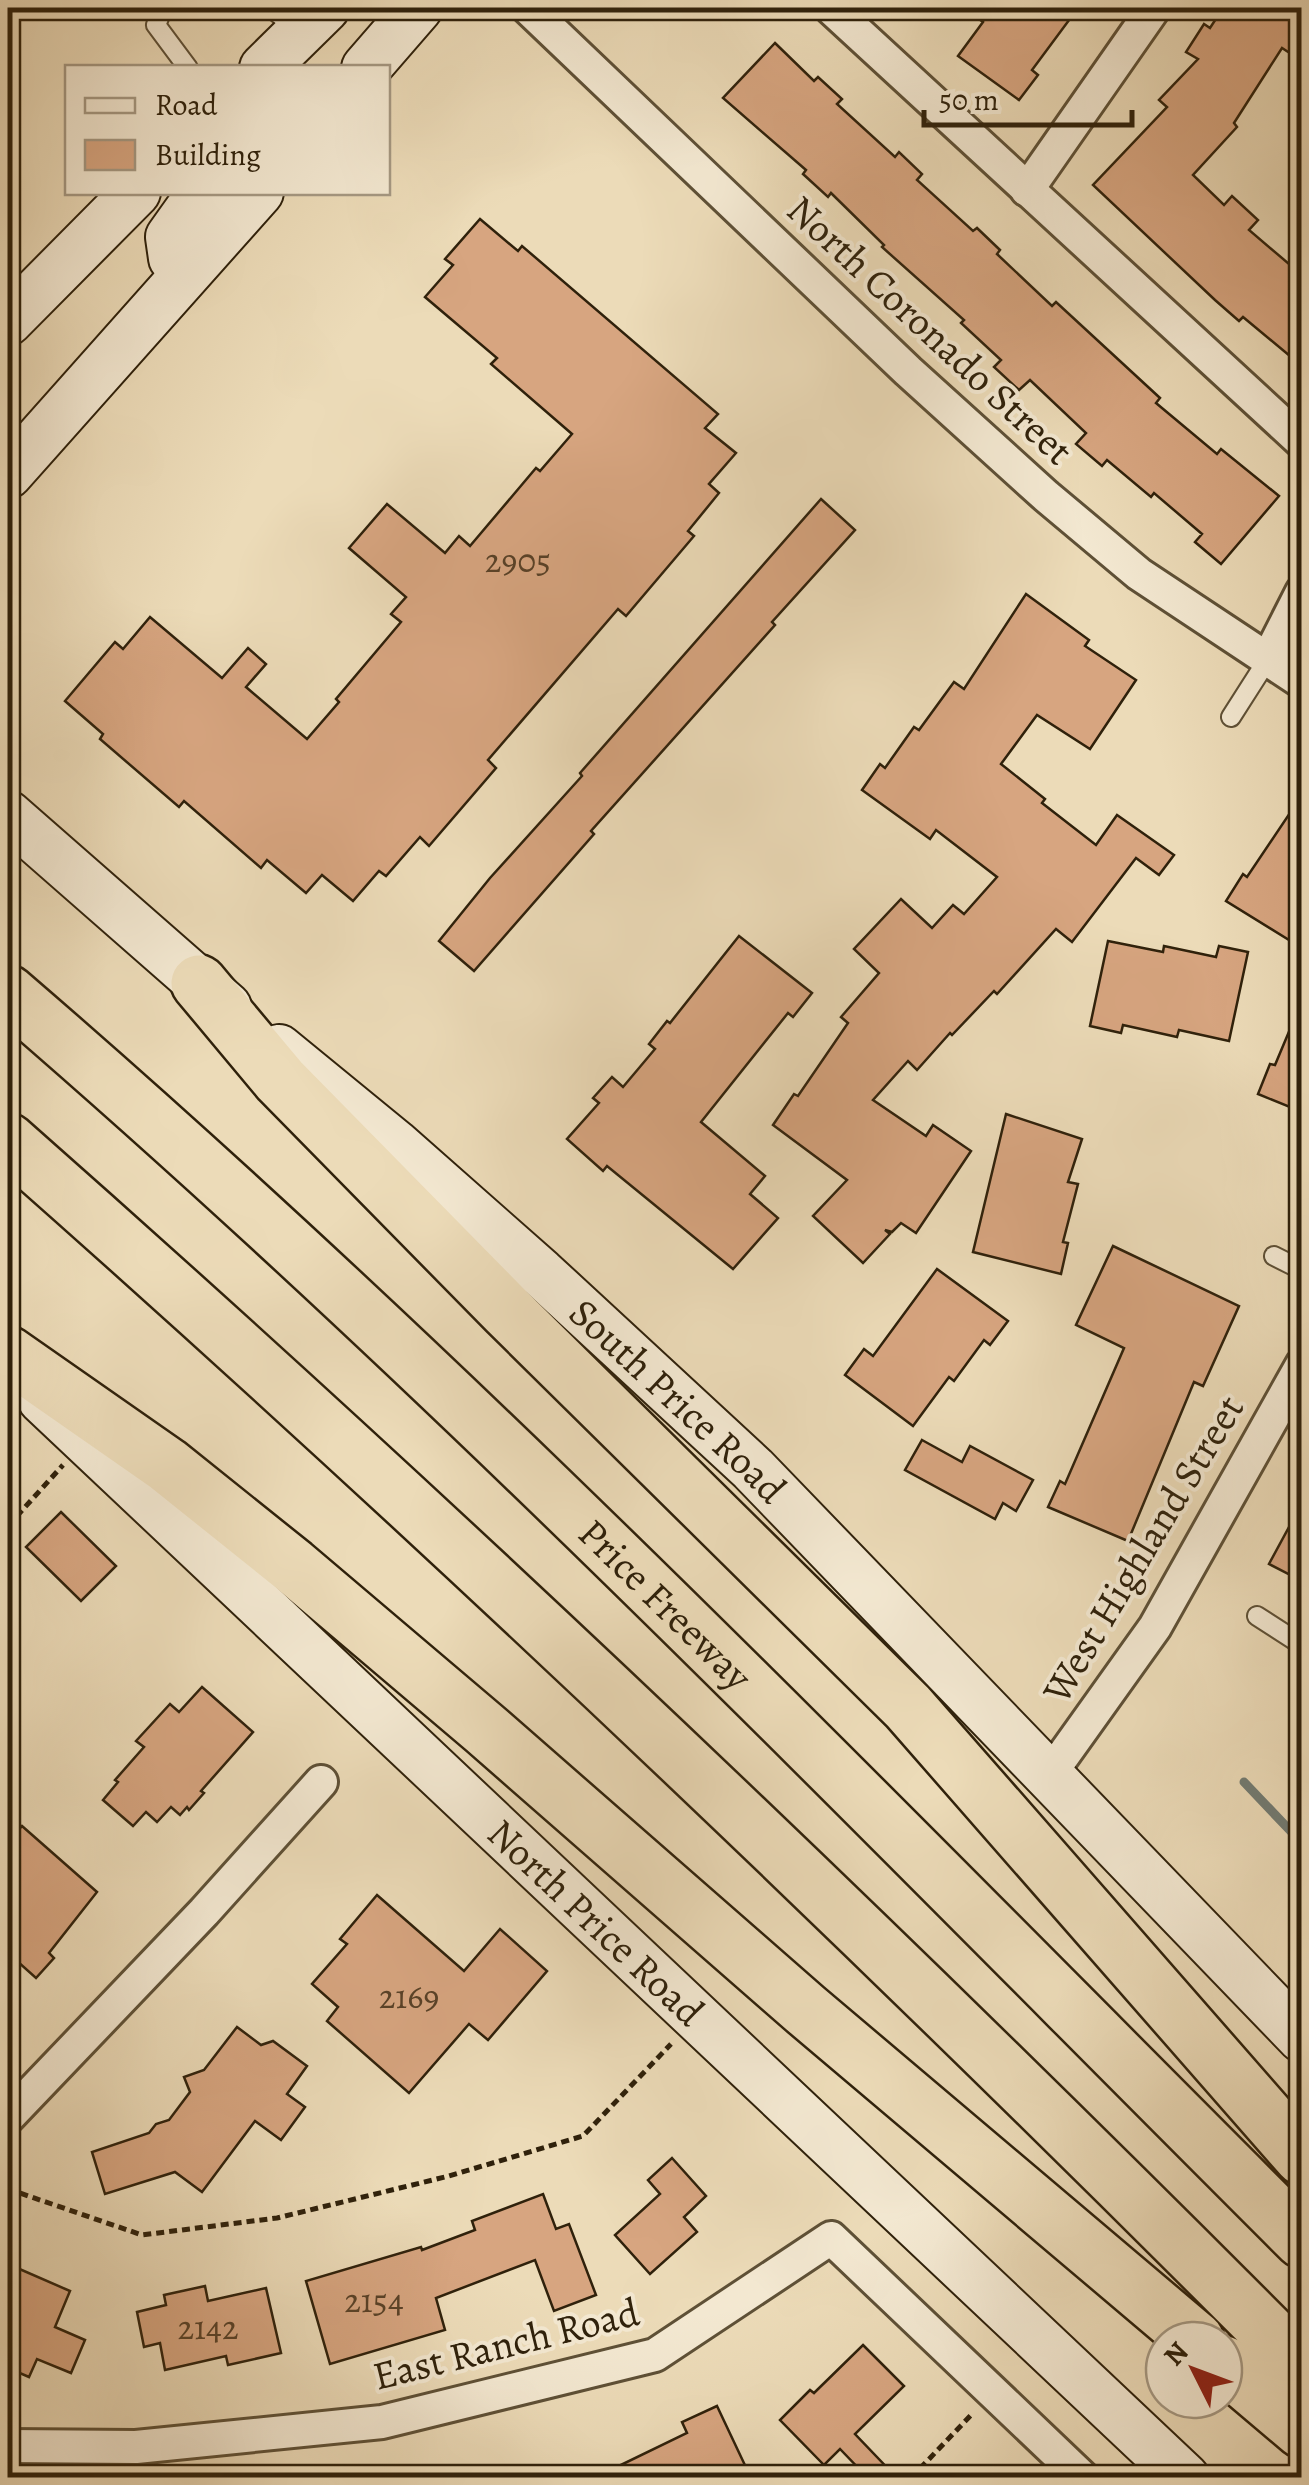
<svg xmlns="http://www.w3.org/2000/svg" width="1309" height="2485" font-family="Alegreya,serif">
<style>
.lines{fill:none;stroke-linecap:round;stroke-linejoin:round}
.stream{stroke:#727c74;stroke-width:9}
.building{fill:#d7a580;stroke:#2f210b;stroke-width:2.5}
.lane-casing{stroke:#5e5036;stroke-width:22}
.street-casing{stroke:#5e5036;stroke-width:38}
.secondary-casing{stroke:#2f210b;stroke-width:52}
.highway-casing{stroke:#2f210b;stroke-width:60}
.path{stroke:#2f210b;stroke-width:5;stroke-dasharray:8 5;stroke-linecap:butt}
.lane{stroke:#f3e8d1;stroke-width:18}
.street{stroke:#f3e8d1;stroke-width:32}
.secondary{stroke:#f3e8d1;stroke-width:48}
.highway{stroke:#ecdbb8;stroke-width:55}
.labels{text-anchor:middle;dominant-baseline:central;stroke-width:8;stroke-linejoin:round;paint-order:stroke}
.number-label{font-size:35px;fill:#594228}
.street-label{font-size:40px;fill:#2f210b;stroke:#f3e8d1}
</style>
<rect width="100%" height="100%" fill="#ecdbb8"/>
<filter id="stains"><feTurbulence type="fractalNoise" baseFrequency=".002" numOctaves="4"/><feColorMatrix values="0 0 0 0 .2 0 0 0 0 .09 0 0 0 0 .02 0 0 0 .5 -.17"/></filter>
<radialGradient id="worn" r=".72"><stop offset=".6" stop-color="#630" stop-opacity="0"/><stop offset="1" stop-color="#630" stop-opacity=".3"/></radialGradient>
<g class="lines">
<polyline class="stream" points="1244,1782 1302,1843"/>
</g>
<g class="building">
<polygon points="964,8 1078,8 1032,70 1038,75 1019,100 958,56 983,22"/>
<polygon points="1223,8 1282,8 1302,21 1302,61 1282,48 1234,123 1237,127 1193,175 1224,205 1232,196 1258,220 1249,230 1302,275 1302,366 1243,317 1239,321 1215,300 1093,185 1167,107 1159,100 1198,59 1186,52 1204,24 1210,28"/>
<polygon points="775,43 814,81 818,77 842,99 837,104 895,157 899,152 922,174 917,180 973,231 977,228 1000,250 997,254 1052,306 1056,302 1160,398 1156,403 1217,454 1221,449 1279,496 1221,564 1195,542 1202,534 1154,493 1151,497 1107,460 1102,466 1076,444 1086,433 1030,380 1019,390 994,367 1001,360 961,323 964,320 882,247 884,245 831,193 828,197 803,174 806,170 723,98"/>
<polygon points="480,219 518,251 522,246 718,414 705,428 736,453 709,484 719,493 688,531 694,536 626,616 618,609 488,760 496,768 429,846 420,837 386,876 379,871 353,901 322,875 306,893 267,860 261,868 184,801 179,807 100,739 103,734 65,701 115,642 123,649 150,617 222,678 248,648 266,664 246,687 307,739 339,702 336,699 401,622 391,614 406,597 349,548 387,504 445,553 459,536 470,546 536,468 540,471 572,434 491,364 497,358 425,297 453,265 445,259"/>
<polygon points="821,499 855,530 772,622 775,625 591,831 594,834 474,971 439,941 490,878 582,776 580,773"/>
<polygon points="1026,594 1089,640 1085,646 1136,680 1090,749 1037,715 1001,764 1045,799 1042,803 1096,845 1117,815 1174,855 1159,875 1136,858 1072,942 1056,929 997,994 994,991 952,1035 950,1033 917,1070 908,1061 873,1100 926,1136 933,1125 971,1151 916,1233 901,1223 892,1232 885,1230 890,1234 863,1263 813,1216 847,1180 773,1125 794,1094 798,1096 848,1023 841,1017 879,973 854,949 901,899 932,928 953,905 964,914 997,877 936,830 930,839 862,790 880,764 885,768 914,727 919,730 954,682 964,689"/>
<polygon points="1302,795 1302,948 1226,901 1243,874 1247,877"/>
<polygon points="739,936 812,993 793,1017 788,1013 701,1122 765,1176 750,1194 778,1218 733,1269 607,1166 603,1171 567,1139 599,1103 593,1098 612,1077 623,1087 655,1049 649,1044 667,1021 670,1023"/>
<polygon points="1108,941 1163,952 1164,946 1216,957 1219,946 1248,952 1229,1041 1179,1030 1177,1037 1123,1025 1121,1033 1090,1026"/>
<polygon points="1301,1003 1302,1003 1302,1112 1258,1094 1270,1064 1275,1065"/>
<polygon points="1006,1114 1082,1139 1068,1182 1078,1184 1063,1242 1068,1243 1061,1274 973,1252"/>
<polygon points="1113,1246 1239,1306 1203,1386 1194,1382 1128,1541 1048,1507 1060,1481 1065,1484 1124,1348 1076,1325"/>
<polygon points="937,1269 1008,1321 990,1345 984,1340 954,1381 949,1377 913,1426 845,1375 864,1349 873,1356"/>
<polygon points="922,1440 962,1462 970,1446 1033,1480 1016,1511 1003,1503 995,1519 905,1470"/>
<polygon points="1302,1503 1302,1581 1269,1564"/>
<polygon points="61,1512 116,1566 81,1601 26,1547"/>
<polygon points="202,1687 253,1732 201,1791 204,1793 189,1810 187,1807 180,1815 171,1807 157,1822 146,1812 133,1826 103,1800 118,1782 115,1780 144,1747 136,1741 170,1704 179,1712"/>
<polygon points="22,1826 97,1892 49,1953 54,1958 36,1978 8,1953 8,1842"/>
<polygon points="377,1895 464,1971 500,1929 547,1971 488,2040 469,2024 409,2093 327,2021 338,2007 312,1984 347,1944 340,1939"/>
<polygon points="237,2027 261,2045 273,2041 307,2066 287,2094 305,2107 281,2140 255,2121 202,2192 175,2172 105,2194 92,2152 149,2133 156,2124 169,2120 190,2092 184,2077 204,2070"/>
<polygon points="672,2158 706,2196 684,2217 697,2232 650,2274 615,2235 660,2194 648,2180"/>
<polygon points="543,2194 556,2229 569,2224 596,2295 554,2311 535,2260 436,2298 445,2330 330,2364 306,2281 421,2247 422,2250 475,2230 472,2221"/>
<polygon points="8,2264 70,2291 55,2327 85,2340 71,2373 37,2359 29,2377 8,2368"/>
<polygon points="205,2286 208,2301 266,2288 281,2353 228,2365 226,2356 165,2370 160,2343 144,2347 137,2312 166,2305 164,2295"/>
<polygon points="863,2345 904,2386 855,2434 897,2478 868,2478 840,2449 824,2465 780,2420 810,2390 814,2393"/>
<polygon points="717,2406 751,2478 594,2478 687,2433 682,2422"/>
</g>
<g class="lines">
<defs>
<g id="lane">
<polyline points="163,8 156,25 188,68"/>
<polyline points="271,8 300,31"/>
<polyline points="1231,717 1268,659"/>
<polyline points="1274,1256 1302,1270"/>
<polyline points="1257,1616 1302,1645"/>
</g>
<g id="street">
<polyline points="528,8 908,371 1046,496 1139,574 1302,682"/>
<polyline points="831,8 1302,442"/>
<polyline points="1027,190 1154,8"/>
<polyline points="1268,659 1302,592"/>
<polyline points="1050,1774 1155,1627 1302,1365"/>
<polyline points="8,2117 204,1912 321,1782"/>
<polyline points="8,2446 136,2447 382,2422 655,2355 831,2238 1083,2478"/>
</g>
<g id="secondary">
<polyline points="264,68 325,8"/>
<polyline points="366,68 418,8"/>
<polyline points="188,270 173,258 170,237 202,192"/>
<polyline points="8,321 136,192"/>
<polyline points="8,474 259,192"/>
<polyline points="8,815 227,1007"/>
<path id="s1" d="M279,1049L395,1144L541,1273L753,1469L1302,2038"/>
<path id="s2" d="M42,1399L1185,2478"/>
</g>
<g id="highway">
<polyline points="199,983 280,1080 507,1311 908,1707 1302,2157"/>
<path id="s3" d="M8,993C462,1384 878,1817 1302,2240"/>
<path d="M8,1141C453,1534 883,1945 1302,2366"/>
<polyline points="8,1354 167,1465 293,1566 485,1729 805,2009 1196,2340"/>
<polyline points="1224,2364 1302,2430"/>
</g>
</defs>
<use href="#lane" class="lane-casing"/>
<use href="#street" class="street-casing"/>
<use href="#secondary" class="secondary-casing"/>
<use href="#highway" class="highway-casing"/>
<g class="path">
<polyline points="8,1526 63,1465"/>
<polyline points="8,2189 142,2235 277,2218 449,2176 583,2136 671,2044"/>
<polyline points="911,2478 973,2413"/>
</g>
<use href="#lane" class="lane"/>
<use href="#street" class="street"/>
<use href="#secondary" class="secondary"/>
<use href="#highway" class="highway"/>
</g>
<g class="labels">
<g class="number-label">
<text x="518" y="560">2905</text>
<text x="409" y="1996">2169</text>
<text x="374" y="2300">2154</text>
<text x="208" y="2327">2142</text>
</g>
<g class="street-label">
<text transform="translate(930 330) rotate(43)">North Coronado Street</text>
<text stroke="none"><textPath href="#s1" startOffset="532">South Price Road</textPath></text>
<text transform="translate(1143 1549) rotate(-59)">West Highland Street</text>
<text stroke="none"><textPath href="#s3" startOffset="898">Price Freeway</textPath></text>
<text stroke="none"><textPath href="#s2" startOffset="762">North Price Road</textPath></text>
<text transform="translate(506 2344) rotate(-14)">East Ranch Road</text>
</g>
</g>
<rect width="1309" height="2485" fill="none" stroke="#ecdbb8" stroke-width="40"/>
<rect x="10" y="10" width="1289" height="2465" fill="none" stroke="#2f210b" stroke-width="5"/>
<rect x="20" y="20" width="1269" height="2445" fill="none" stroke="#2f210b" stroke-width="2.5"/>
<rect x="65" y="65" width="325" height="130" fill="#f3e8d1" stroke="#a59882" stroke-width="2.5"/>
<rect x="85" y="98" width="50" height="15" fill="#f3e8d1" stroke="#a59882" stroke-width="2.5"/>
<text x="155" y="115" font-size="30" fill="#2f210b">Road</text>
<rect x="85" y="140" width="50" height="30" fill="#d7a580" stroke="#a59882" stroke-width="2.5"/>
<text x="155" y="165" font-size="30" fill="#2f210b">Building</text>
<g transform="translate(1194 2370) rotate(312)"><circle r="48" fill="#f3e8d1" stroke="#a59882" stroke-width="2.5"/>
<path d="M0-8L18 38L0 25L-18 38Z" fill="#8f2418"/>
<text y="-15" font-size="28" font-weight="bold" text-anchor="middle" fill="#2f210b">N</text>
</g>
<path d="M924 110v15h208v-15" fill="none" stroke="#2f210b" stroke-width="5"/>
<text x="939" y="110" font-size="30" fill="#2f210b" stroke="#f3e8d1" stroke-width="8" paint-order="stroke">50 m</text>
<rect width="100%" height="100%" filter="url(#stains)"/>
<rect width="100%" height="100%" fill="url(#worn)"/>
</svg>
